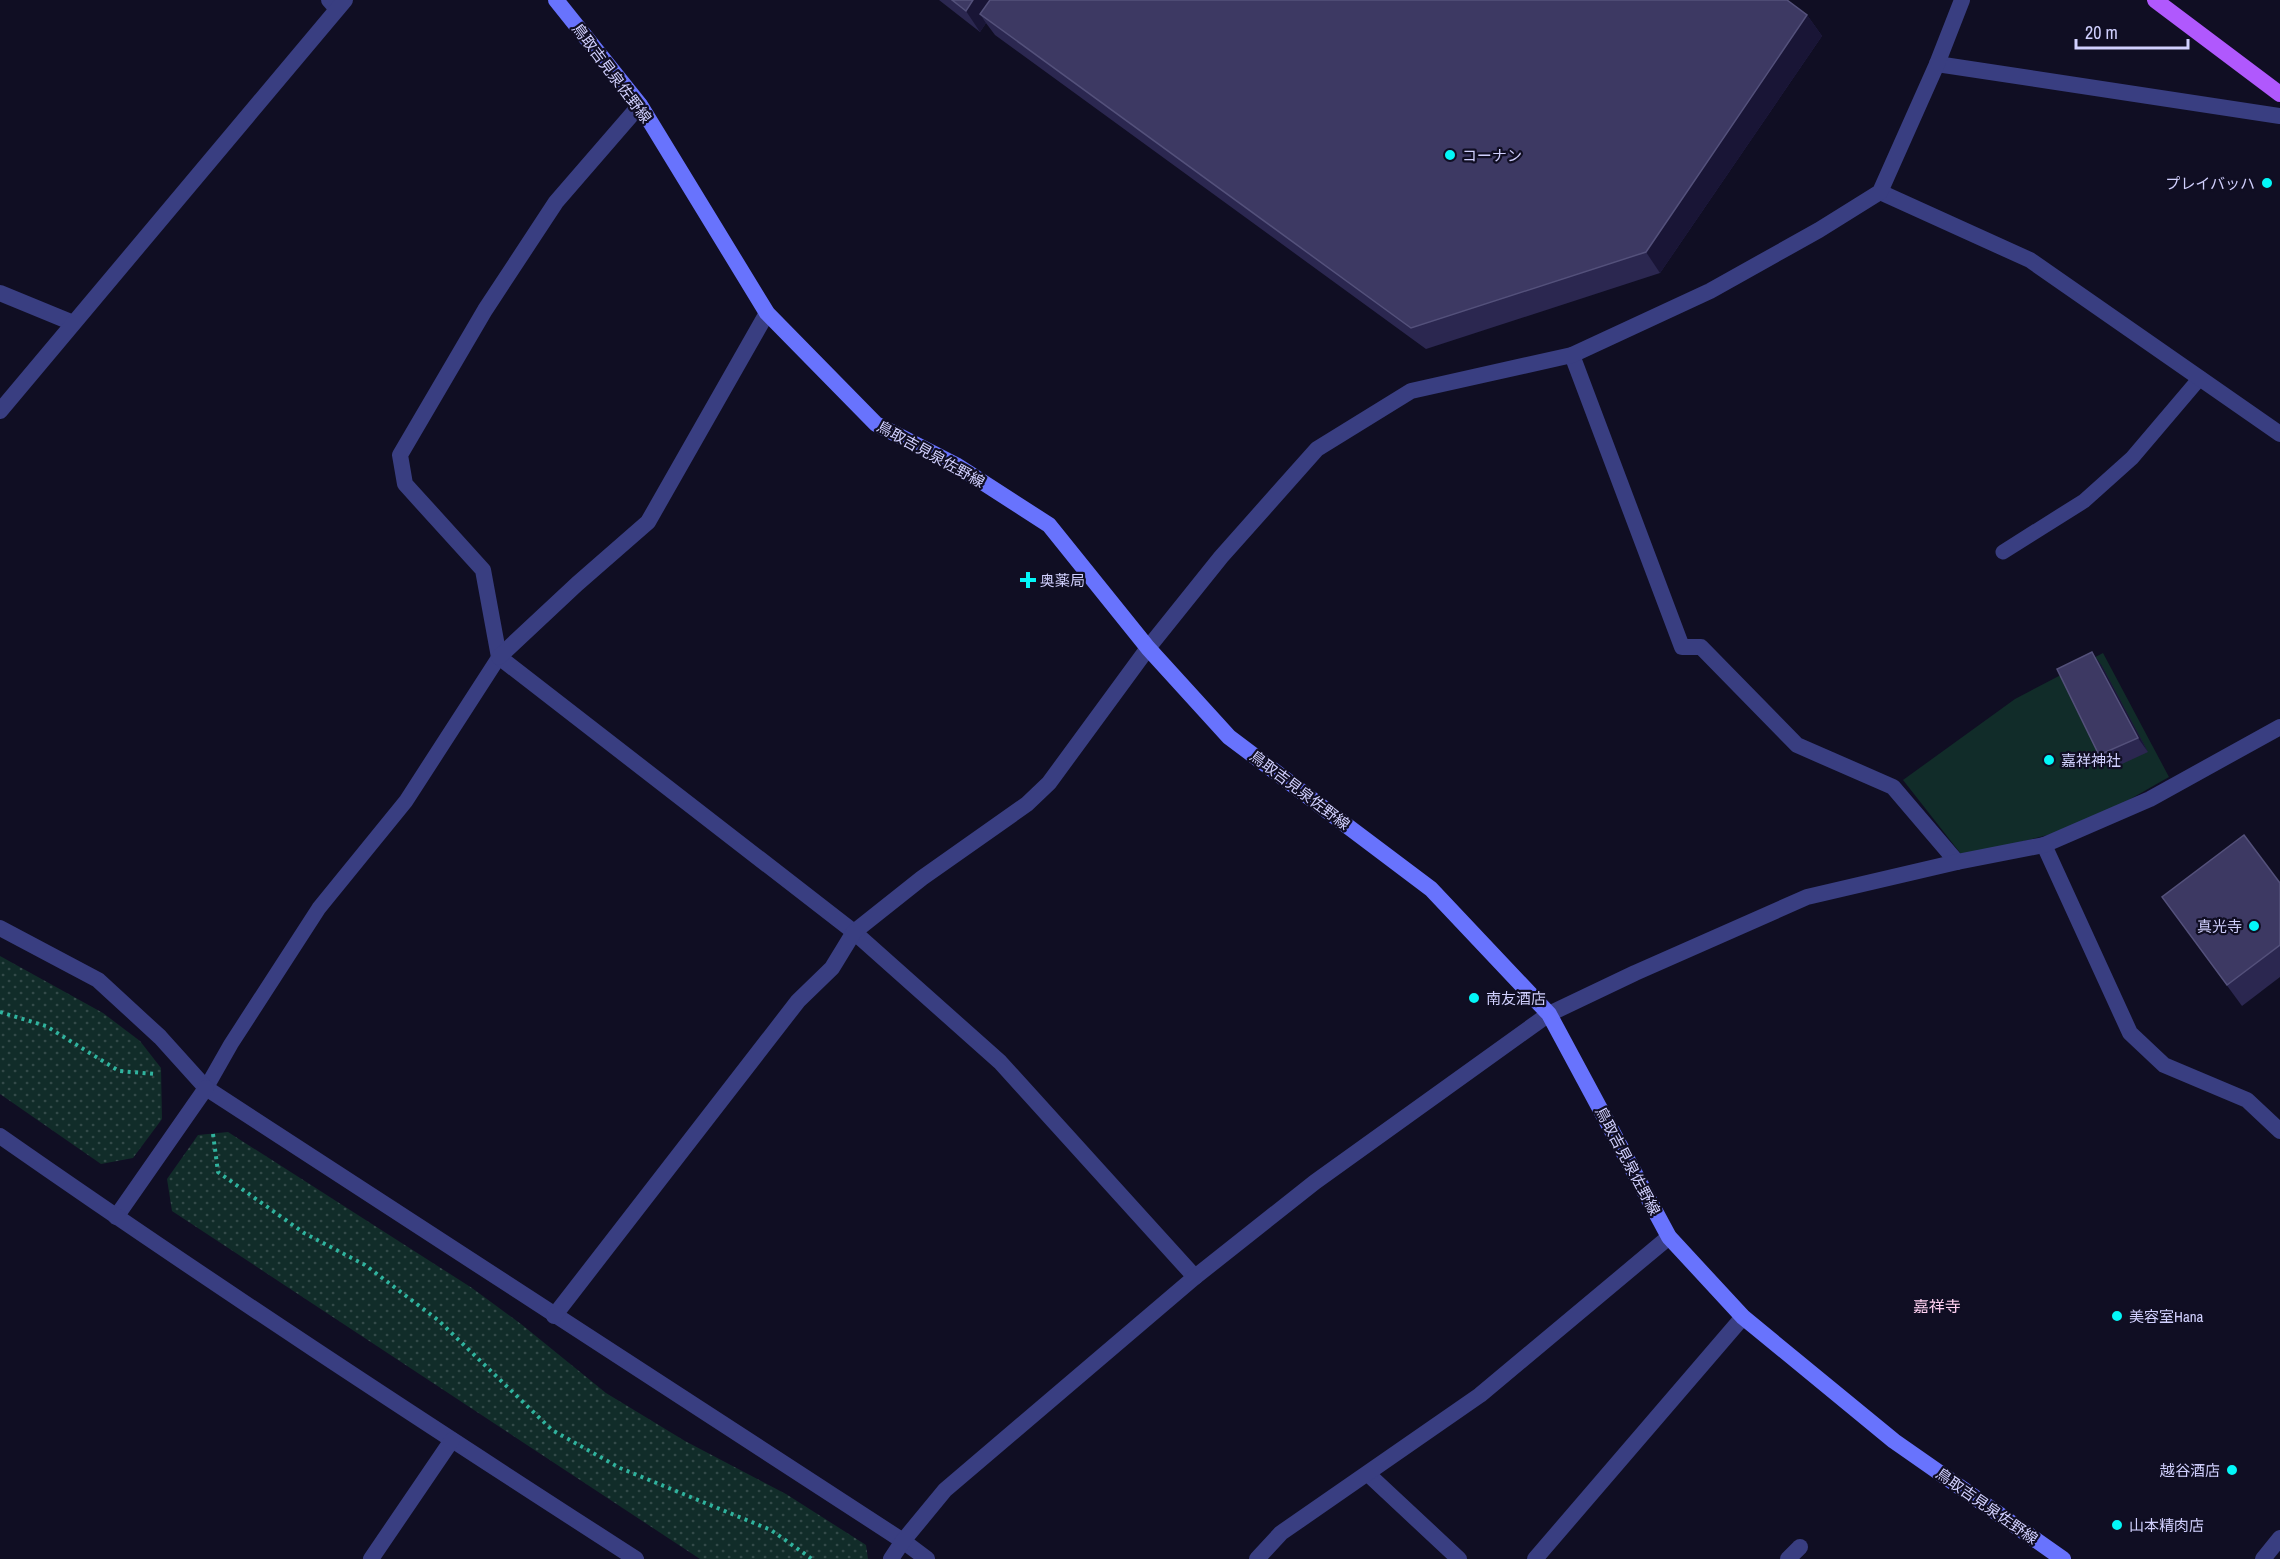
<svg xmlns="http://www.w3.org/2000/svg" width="2280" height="1559" font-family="'Archivo Narrow','Noto Sans JP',sans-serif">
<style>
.grass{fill:url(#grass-dots)}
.garden{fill:#112c29}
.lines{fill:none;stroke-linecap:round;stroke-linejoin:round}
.path{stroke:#30b39e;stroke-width:4;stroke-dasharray:3 4.5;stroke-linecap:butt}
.service{stroke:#393e81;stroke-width:15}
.minor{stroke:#393e81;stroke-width:16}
.tertiary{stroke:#393e81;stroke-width:16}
.secondary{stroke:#6873fd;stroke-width:16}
.primary{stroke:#b058fd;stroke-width:16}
.wall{fill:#2b2750}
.shaded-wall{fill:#191536}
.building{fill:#3d3963;stroke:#54517b;stroke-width:1.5}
.poi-dot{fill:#03f7f8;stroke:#100e23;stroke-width:2}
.labels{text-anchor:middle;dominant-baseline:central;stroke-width:4.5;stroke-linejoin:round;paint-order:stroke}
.street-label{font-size:15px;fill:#d1d0fe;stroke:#100e23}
.poi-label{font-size:15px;fill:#d1d0fe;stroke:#100e23;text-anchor:start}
.neighbourhood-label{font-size:16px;fill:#ffd2f3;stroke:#100e23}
</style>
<defs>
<pattern id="grass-dots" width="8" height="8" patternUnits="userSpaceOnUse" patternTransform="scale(1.5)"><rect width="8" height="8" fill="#112c29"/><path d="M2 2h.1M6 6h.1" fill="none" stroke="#334a49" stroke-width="1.8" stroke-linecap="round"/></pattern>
</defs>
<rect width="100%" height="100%" fill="#100e23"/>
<g class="grass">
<polygon points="0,956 103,1013 140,1041 161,1068 162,1119 133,1158 101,1164 0,1094"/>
<polygon points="228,1132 472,1288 521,1324 606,1393 685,1441 786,1494 866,1545 868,1559 700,1559 172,1211 167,1179 198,1135"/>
</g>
<path class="garden" d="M2103,653L2169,777C2135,796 2099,819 2061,831C2028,841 1995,848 1961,854L1903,780L2015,699Z"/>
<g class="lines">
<g class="path">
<polyline points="0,1012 46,1026 119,1071 155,1074"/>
<polyline points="213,1134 218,1172 304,1233 365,1265 438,1320 552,1430 620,1468 771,1530 812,1559"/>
</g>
<g class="service">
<polyline points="2003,552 2084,501 2132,458 2200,378"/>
<polyline points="206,1088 231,1044 319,908 406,801 499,657"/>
</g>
<g class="minor">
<polyline points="329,0 337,9"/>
<polyline points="1937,64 2280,116"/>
<polyline points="640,105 556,202 485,310 400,455 405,484 483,570 499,657 854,932 1000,1062 1195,1277"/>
<polyline points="1880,192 2030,260 2280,434"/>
<polyline points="0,293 73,323"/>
<polyline points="1572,355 1682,647 1701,647 1797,745 1893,787 1957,862"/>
<polyline points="499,657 577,584 648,522 767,313"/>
<polyline points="2044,845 2130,1033 2164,1065 2247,1100 2280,1131"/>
<polyline points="0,928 98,980 160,1037 206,1088 903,1541 927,1559"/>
<polyline points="116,1217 206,1088"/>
<polyline points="554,1316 798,1001 832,968 854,932 922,878 1027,804 1049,783 1148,648 1221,557 1317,449 1411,391 1572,355 1710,291 1819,230 1880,192 1937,64 1962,0"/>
<polyline points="1368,1474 1459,1559"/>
<polyline points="891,1559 903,1541 945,1490 1195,1277 1315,1182 1549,1014 1635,973 1807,897 1957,862 2044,845 2150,799 2280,727"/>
<polyline points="1257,1559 1281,1533 1480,1395 1669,1237"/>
<polyline points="1535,1559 1743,1317"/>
<polyline points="1788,1559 1800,1547"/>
<polyline points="2263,1559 2280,1538"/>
</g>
<g class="tertiary">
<polyline points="0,411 345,0"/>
<path d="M0,1136C209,1282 422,1421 636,1559"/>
<polyline points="371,1559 452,1440"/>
</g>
<polyline class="secondary" points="556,0 640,105 767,313 876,424 956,465 1049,525 1148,648 1229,737 1431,889 1549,1014 1669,1237 1743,1317 1894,1441 2063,1559"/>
<polyline class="primary" points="2155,0 2280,94"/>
</g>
<g class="wall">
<polygon points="939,0 1787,0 1807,15 1822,36 1660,273 1426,349 995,35 986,23 980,32"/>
<polygon points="2102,666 2148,752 2109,770 2099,755"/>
<polygon points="2280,883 2280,977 2242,1006 2162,897"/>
</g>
<g class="shaded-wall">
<polygon points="973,0 1003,0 980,14 986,23 980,32 966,11"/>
<polygon points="1807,15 1822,36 1660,273 1646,252"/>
<polygon points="2092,652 2102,666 2148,752 2138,738"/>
</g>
<g class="building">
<polygon points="952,0 973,0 966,11"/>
<polygon points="990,0 1787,0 1807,15 1646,252 1411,328 980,14"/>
<polygon points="2092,652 2138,738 2099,755 2057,669"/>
<polygon points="2244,835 2280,883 2280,945 2227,985 2162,897"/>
</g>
<g class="poi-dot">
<circle cx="1450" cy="155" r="6"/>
<circle cx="2267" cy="183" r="6"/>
<path d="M1025 571h6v6h6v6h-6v6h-6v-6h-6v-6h6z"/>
<circle cx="2049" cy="760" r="6"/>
<circle cx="2254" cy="926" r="6"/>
<circle cx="1474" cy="998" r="6"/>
<circle cx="2117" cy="1316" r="6"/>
<circle cx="2232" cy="1470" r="6"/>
<circle cx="2117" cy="1525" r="6"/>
</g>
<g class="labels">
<g class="street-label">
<text transform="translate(612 73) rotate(53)">鳥取吉見泉佐野線</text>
<text transform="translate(931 454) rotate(29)">鳥取吉見泉佐野線</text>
<text transform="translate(1300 790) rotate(37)">鳥取吉見泉佐野線</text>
<text transform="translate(1628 1161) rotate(62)">鳥取吉見泉佐野線</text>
<text transform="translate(1987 1506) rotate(35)">鳥取吉見泉佐野線</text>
</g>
<g class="poi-label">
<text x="1462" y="155">コーナン</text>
<text x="2255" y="183" text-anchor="end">プレイバッハ</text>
<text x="1040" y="580">奥薬局</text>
<text x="2061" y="760">嘉祥神社</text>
<text x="2242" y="926" text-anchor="end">真光寺</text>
<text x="1486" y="998">南友酒店</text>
<text x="2129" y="1316">美容室Hana</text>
<text x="2220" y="1470" text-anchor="end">越谷酒店</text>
<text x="2129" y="1525">山本精肉店</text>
</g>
<g class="neighbourhood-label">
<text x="1937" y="1306">嘉祥寺</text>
</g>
</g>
<path d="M2076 39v9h112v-9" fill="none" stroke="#d1d0fe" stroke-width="3"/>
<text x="2085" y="39" font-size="18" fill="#d1d0fe" stroke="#100e23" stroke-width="4.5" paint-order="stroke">20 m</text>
</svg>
